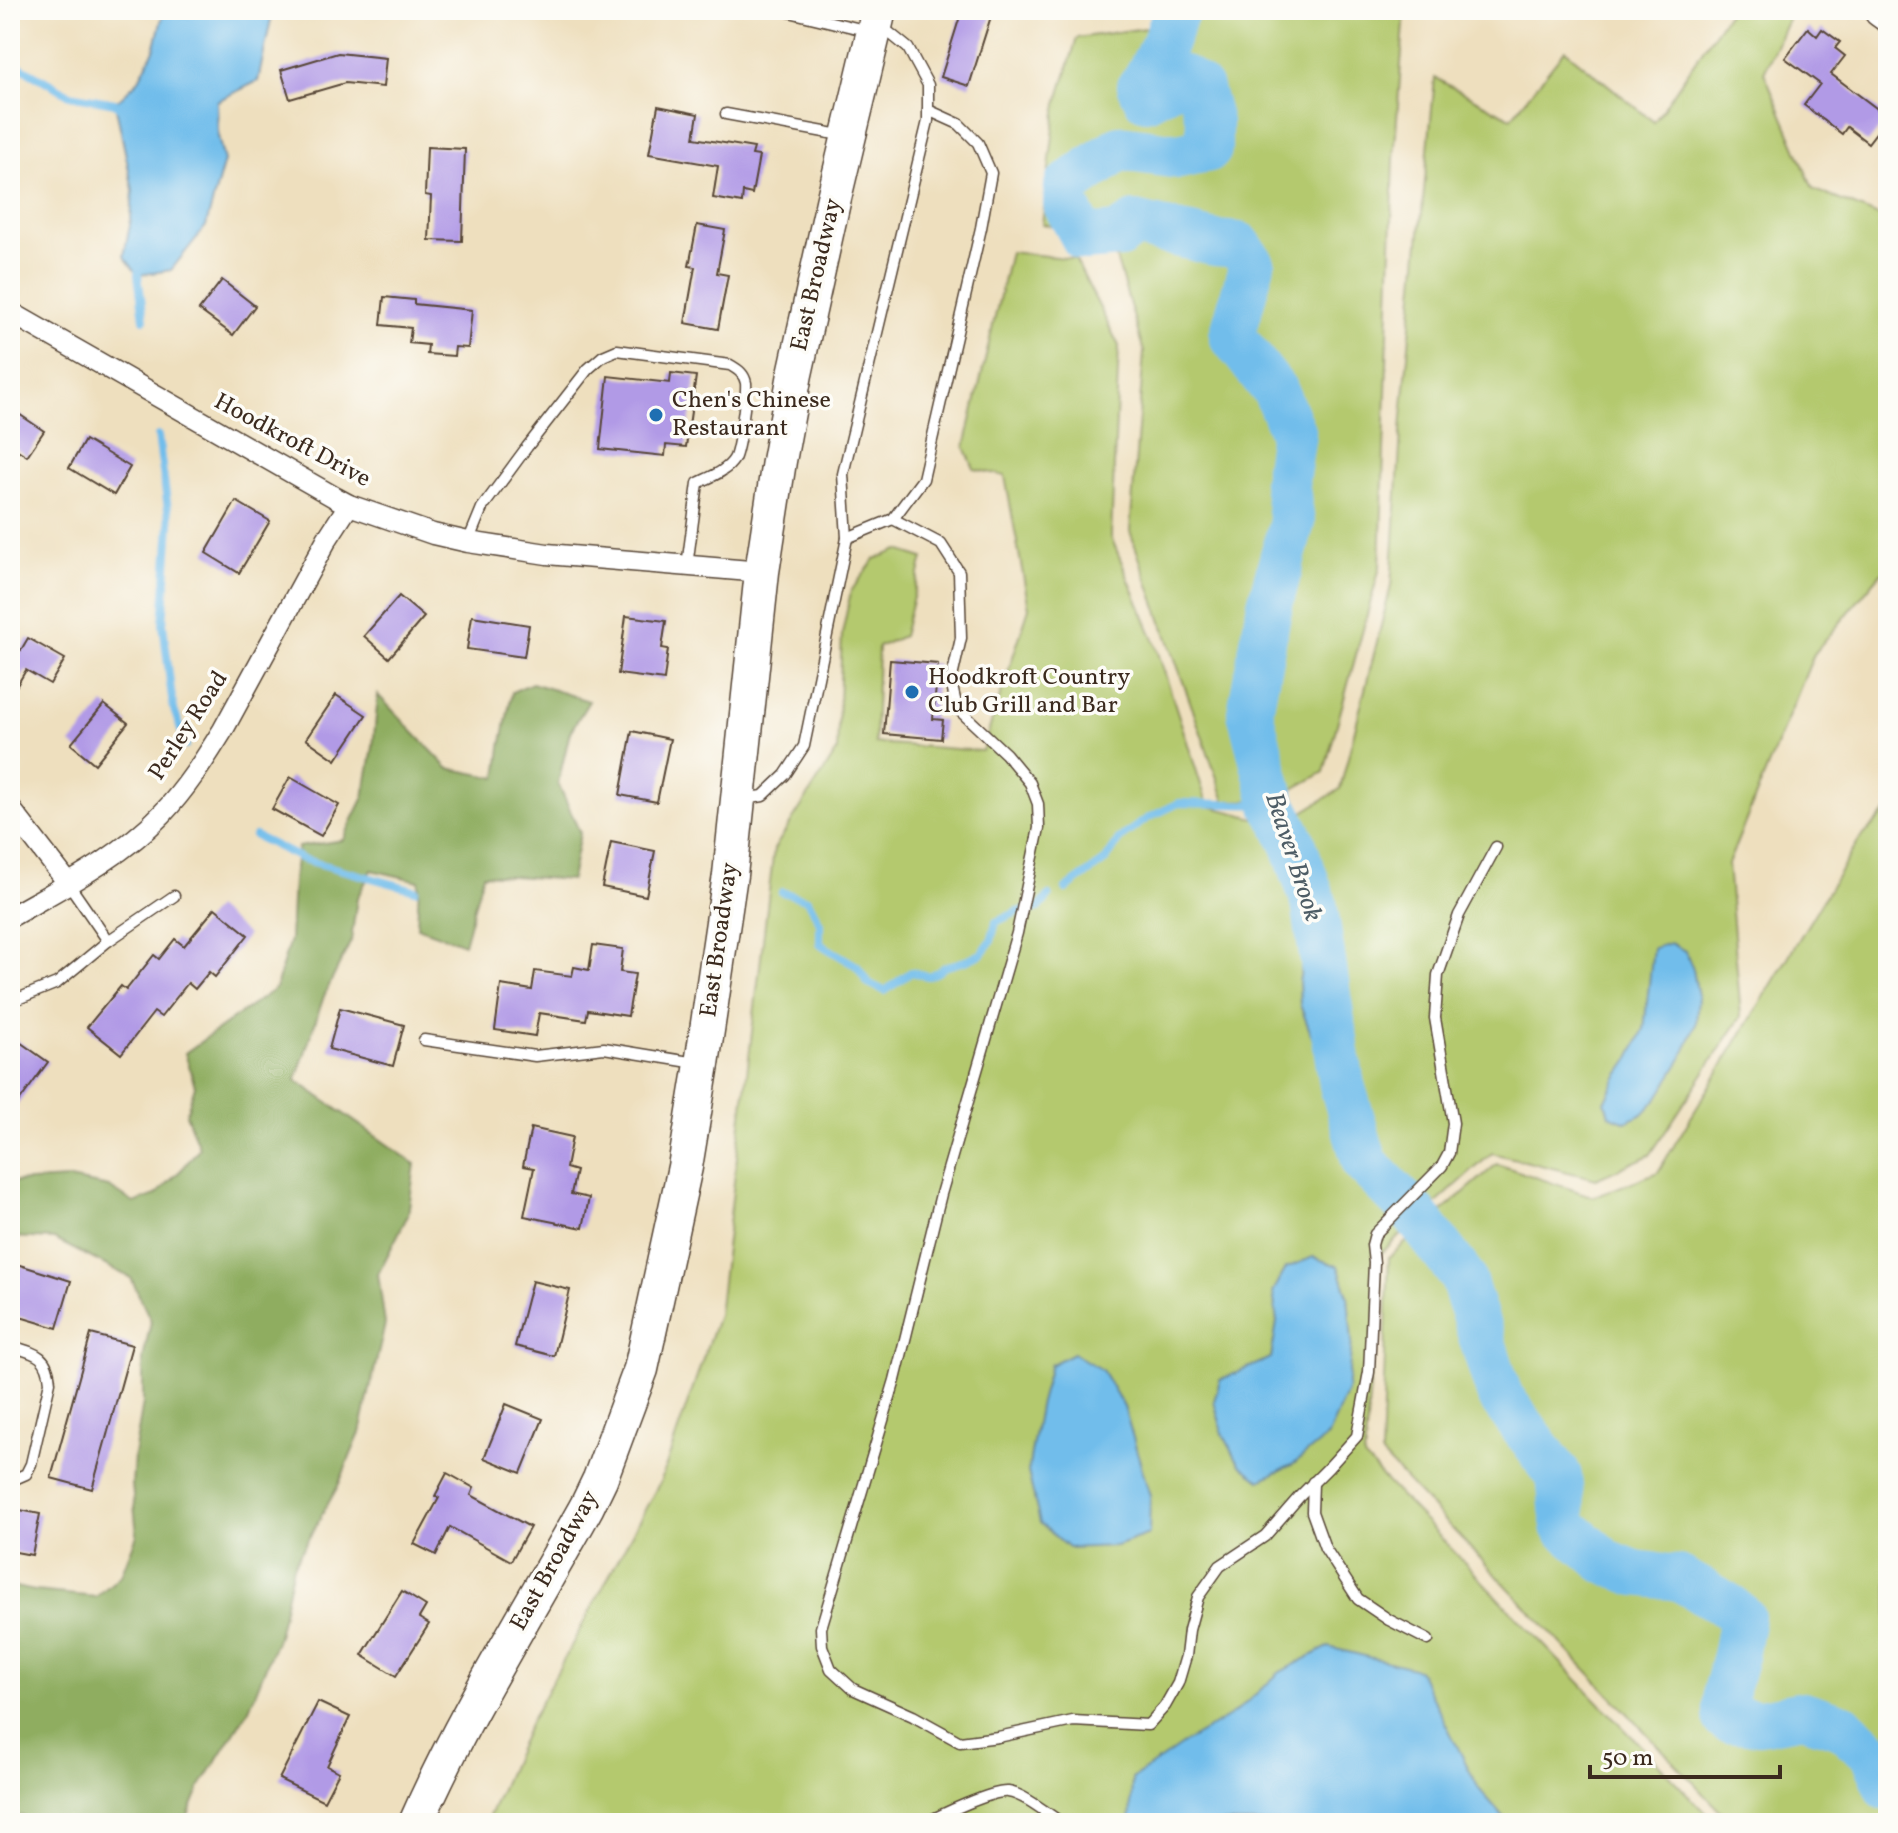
<svg xmlns="http://www.w3.org/2000/svg" width="1898" height="1833" font-family="Vollkorn,serif">
<style>
.green{fill:#b4c96e;stroke:#787a46;stroke-width:2}
.forest{fill:#8fad61;stroke:#656c40;stroke-width:2}
.water{fill:#71bdeb;stroke:#567484;stroke-width:2}
.lines{fill:none;stroke-linecap:round;stroke-linejoin:round}
.stream{stroke:#71bdeb;stroke-width:8}
.river{stroke:#71bdeb;stroke-width:46}
.building{fill:#b19ae6}
.lane-casing{stroke:#564536;stroke-width:13}
.street-casing{stroke:#564536;stroke-width:23}
.primary-casing{stroke:#564536;stroke-width:37}
.lane{stroke:#fff;stroke-width:10}
.street{stroke:#fff;stroke-width:20}
.primary{stroke:#fff;stroke-width:34}
.poi-dot{fill:#1f6fb2;stroke:#fdfcf7;stroke-width:3}
.labels{text-anchor:middle;dominant-baseline:central;stroke-width:7;stroke-linejoin:round;paint-order:stroke}
.street-label{font-size:24px;fill:#3b2a1e;stroke:#fdfcf7}
.poi-label{font-size:24px;fill:#3b2a1e;stroke:#fdfcf7;text-anchor:start}
.water-label{font-size:26px;font-style:italic;fill:#4e5d66;stroke:#fdfcf7}
</style>
<rect width="100%" height="100%" fill="#fdfcf7"/>
<filter id="ink" filterUnits="userSpaceOnUse"><feTurbulence type="fractalNoise" baseFrequency=".0125" numOctaves="2"/><feDisplacementMap in="SourceGraphic" scale="16" xChannelSelector="R" yChannelSelector="G"/><feConvolveMatrix kernelMatrix="1 2 1 2 8 2 1 2 1" color-interpolation-filters="sRGB"/></filter>
<filter id="wash" filterUnits="userSpaceOnUse"><feTurbulence type="fractalNoise" baseFrequency=".006" numOctaves="4" result="noise"/><feDisplacementMap in="SourceGraphic" scale="32" xChannelSelector="R" yChannelSelector="G"/><feGaussianBlur stdDeviation="1.8" result="paint"/><feColorMatrix in="noise" values="0 0 0 0 0 0 0 0 0 0 0 0 0 0 0 0 0 1.4 0 .05"/><feComposite in="paint" operator="in"/></filter>
<g filter="url(#wash)">
<rect width="100%" height="100%" fill="#eedfbe"/>
<g class="green">
<polygon points="1158,10 1405,10 1394,159 1380,567 1324,772 1274,800 1225,801 1130,531 1144,352 1110,238 1042,224 1057,104 1077,38 1152,27"/>
<polygon points="1730,10 1792,11 1764,72 1813,189 1888,220 1888,565 1814,654 1728,864 1741,1017 1650,1155 1596,1179 1492,1153 1381,1253 1364,1458 1715,1823 486,1823 529,1724 661,1480 718,1315 774,849 837,751 842,634 851,591 875,559 898,550 923,558 903,636 878,647 875,743 982,751 1029,608 1005,476 974,469 965,447 1010,252 1075,259 1119,346 1111,537 1153,637 1208,806 1282,825 1340,789 1391,586 1402,417 1435,78 1511,118 1565,50 1654,122"/>
<polygon points="1888,810 1888,1823 1732,1823 1381,1454 1389,1257 1497,1164 1594,1197 1658,1172 1859,840"/>
</g>
<polygon class="forest" points="532,683 589,701 570,732 558,783 580,833 571,880 483,874 464,944 417,927 419,881 372,870 357,898 351,941 324,996 296,1080 415,1164 408,1215 378,1274 385,1324 360,1433 338,1486 293,1566 278,1636 249,1709 199,1789 185,1823 24,1823 23,1816 10,1815 10,1586 35,1591 96,1597 121,1575 137,1535 132,1485 134,1455 143,1403 143,1359 151,1321 131,1278 54,1239 10,1237 10,1182 70,1179 109,1187 134,1203 156,1195 183,1168 199,1148 186,1114 195,1086 185,1053 276,988 290,939 293,880 298,847 343,840 364,797 373,747 378,695 448,768 497,778 501,747 512,692"/>
<g class="water">
<polygon points="164,10 273,10 258,81 217,101 218,136 224,161 206,226 171,270 138,275 124,256 131,219 133,190 115,103 138,81 154,50"/>
<polygon points="1291,804 1297,823 1326,881 1324,993 1331,1021 1361,1077 1373,1146 1354,1145 1346,1128 1341,1104 1328,1066 1313,1039 1300,1005 1299,982 1304,953 1302,917 1303,898 1296,869 1271,813"/>
<polygon points="1670,943 1685,951 1693,969 1698,996 1696,1024 1681,1060 1657,1099 1643,1114 1626,1122 1609,1115 1605,1102 1616,1079 1629,1060 1644,1029 1653,948"/>
<polygon points="1313,1257 1338,1266 1348,1296 1352,1341 1347,1391 1328,1436 1294,1464 1260,1480 1240,1465 1223,1434 1214,1401 1220,1380 1271,1358 1277,1322 1273,1292 1286,1268"/>
<polygon points="1073,1353 1102,1370 1124,1407 1150,1496 1149,1534 1116,1546 1068,1548 1040,1523 1028,1472 1039,1406 1050,1365"/>
<polygon points="1328,1647 1418,1669 1479,1789 1509,1823 1130,1823 1132,1779 1186,1742 1237,1711 1280,1672"/>
</g>
<g class="lines">
<g class="stream">
<polyline points="10,61 70,95 115,103 121,109"/>
<polyline points="139,266 138,275 144,319"/>
<polyline points="158,436 170,524 163,624 173,707 186,745"/>
<polyline points="255,836 302,859 415,890"/>
<polyline points="1066,889 1106,860 1120,838 1148,818 1179,803 1274,805"/>
<polyline points="782,892 808,900 820,923 820,944 857,966 868,983 885,991 911,972 928,976 938,972 944,967 965,961 981,954 991,941 996,922 1017,912 1039,908 1049,896"/>
</g>
<polyline class="river" points="1177,10 1164,44 1144,82 1140,86 1146,98 1184,78 1200,89 1209,122 1209,149 1179,156 1120,148 1067,186 1066,205 1084,238 1120,235 1135,224 1215,243 1239,245 1252,264 1232,336 1275,391 1293,433 1286,482 1292,522 1270,604 1250,712 1274,805 1292,840 1314,903 1342,1085 1365,1163 1413,1212 1462,1276 1500,1396 1559,1476 1564,1526 1605,1561 1635,1573 1679,1578 1722,1602 1742,1617 1735,1656 1726,1688 1726,1719 1760,1722 1803,1714 1844,1727 1874,1755 1888,1788"/>
</g>
<g id="blocks">
<g class="building">
<polygon points="962,10 993,10 969,86 941,77"/>
<polygon points="1808,28 1817,36 1822,29 1840,42 1835,48 1845,56 1831,74 1888,117 1868,143 1847,127 1842,134 1804,105 1820,84 1785,58"/>
<polygon points="338,53 386,58 383,87 345,83 290,99 281,70"/>
<polygon points="658,106 698,114 694,138 754,148 752,155 759,156 752,194 743,192 742,203 713,198 718,166 649,154"/>
<polygon points="427,147 465,149 462,241 429,240 431,196 425,195"/>
<polygon points="697,225 725,230 717,273 728,275 718,329 685,323 695,267 689,266"/>
<polygon points="222,280 255,306 233,335 199,310"/>
<polygon points="384,297 414,300 414,304 472,310 468,348 455,347 454,356 427,354 428,345 409,343 411,328 381,325"/>
<polygon points="671,373 696,376 686,447 666,445 665,456 600,449 608,376 670,383"/>
<polygon points="10,408 44,431 27,456 10,445"/>
<polygon points="85,440 130,467 114,495 69,468"/>
<polygon points="236,501 270,521 239,573 206,553"/>
<polygon points="399,596 424,617 389,658 364,636"/>
<polygon points="472,616 529,625 524,657 467,649"/>
<polygon points="626,616 666,621 662,648 668,649 664,680 618,674"/>
<polygon points="28,638 65,659 50,684 26,670 10,697 10,643 21,650"/>
<polygon points="890,660 938,664 933,719 943,720 941,739 884,734"/>
<polygon points="336,695 366,715 336,760 306,739"/>
<polygon points="104,704 128,723 95,764 71,744"/>
<polygon points="632,731 670,739 657,802 620,795"/>
<polygon points="290,777 339,805 321,836 272,809"/>
<polygon points="611,842 655,851 646,896 602,887"/>
<polygon points="215,908 248,935 215,977 209,972 195,989 188,983 161,1017 154,1012 121,1054 87,1027 121,986 126,990 154,955 159,959 175,939 184,946"/>
<polygon points="593,945 623,949 620,972 635,974 628,1016 588,1010 586,1020 539,1013 535,1036 495,1030 501,985 532,990 535,971 572,976 574,967 589,970"/>
<polygon points="340,1008 404,1025 393,1066 329,1049"/>
<polygon points="10,1035 48,1062 10,1114"/>
<polygon points="531,1128 572,1137 566,1168 576,1171 571,1194 589,1198 583,1228 524,1216 534,1168 523,1166"/>
<polygon points="10,1262 71,1281 57,1328 10,1314"/>
<polygon points="532,1281 570,1290 554,1356 515,1346"/>
<polygon points="91,1334 132,1345 92,1489 51,1478"/>
<polygon points="506,1404 543,1419 521,1473 484,1458"/>
<polygon points="447,1473 474,1488 471,1495 530,1527 511,1561 450,1527 436,1555 414,1544 439,1498 435,1496"/>
<polygon points="10,1508 40,1514 32,1555 10,1551"/>
<polygon points="402,1591 426,1606 419,1618 429,1624 396,1676 362,1655"/>
<polygon points="318,1702 350,1717 327,1766 339,1772 324,1801 279,1779"/>
</g>
</g>
</g>
<g filter="url(#ink)">
<use href="#blocks" fill-opacity="0" stroke="#564536" stroke-width="2"/>
<g class="lines">
<defs>
<g id="lane">
<polyline points="781,10 869,31"/>
<polyline points="726,114 846,136"/>
<polyline points="893,519 941,544 959,572 961,638 951,682 957,708 1006,754 1030,783 1038,804 1039,828 1017,933 941,1194 895,1380 821,1628 822,1646 831,1669 853,1689 913,1716 960,1742 998,1737 1073,1721 1148,1725 1165,1706 1178,1683 1186,1656 1189,1630 1198,1597 1220,1566 1265,1536 1299,1497 1329,1467 1357,1436 1369,1372 1374,1263 1372,1245 1375,1234 1442,1166 1449,1153 1453,1123 1435,1018 1438,975 1459,915 1496,847"/>
<polyline points="847,538 893,519 923,479 981,228 991,173 978,143 959,124 928,110"/>
<path d="M468,542L482,508L527,447L588,369L603,356L617,350L730,365C738,370 744,373 746,383C747,393 739,450 734,459C727,471 710,477 698,483L687,566"/>
<polyline points="745,799 763,796 785,775 804,746 847,538 843,474 928,121 928,85 908,48 881,26"/>
<polyline points="68,883 108,941"/>
<polyline points="10,1002 57,983 108,941 174,896"/>
<polyline points="424,1040 535,1056 604,1048 696,1063"/>
<path d="M10,1346C34,1353 48,1354 50,1382L31,1464L26,1474L10,1481"/>
<polyline points="1313,1482 1312,1512 1325,1548 1358,1599 1389,1620 1428,1640"/>
<path d="M926,1823C940,1815 993,1790 1008,1792C1024,1794 1048,1814 1062,1823"/>
</g>
<g id="street">
<polyline points="10,312 336,498 349,505 433,534 468,542 547,554 762,572"/>
<polyline points="10,808 68,883"/>
<path d="M10,917C62,887 120,858 162,814C186,789 205,759 223,730L327,539L349,505"/>
</g>
<g id="primary">
<polyline points="1881,10 1888,15"/>
<path d="M416,1823C464,1713 529,1611 587,1506L600,1479L641,1369L685,1167L702,1064L730,875L762,572L779,461L795,374L833,202L879,10"/>
</g>
</defs>
<use href="#lane" class="lane-casing"/>
<use href="#street" class="street-casing"/>
<use href="#primary" class="primary-casing"/>
<use href="#lane" class="lane"/>
<use href="#street" class="street"/>
<use href="#primary" class="primary"/>
</g>
</g>
<g class="poi-dot">
<circle cx="656" cy="415" r="8"/>
<circle cx="912" cy="692" r="8"/>
</g>
<g class="labels">
<g class="street-label">
<text transform="translate(817 275) rotate(-77)">East Broadway</text>
<text transform="translate(292 441) rotate(28)">Hoodkroft Drive</text>
<text transform="translate(189 726) rotate(-57)">Perley Road</text>
<text transform="translate(720 940) rotate(-82)">East Broadway</text>
<text transform="translate(555 1561) rotate(-61)">East Broadway</text>
</g>
<g class="poi-label">
<text x="672" y="401">Chen's Chinese<tspan x="672" dy="28">Restaurant</tspan></text>
<text x="928" y="678">Hoodkroft Country<tspan x="928" dy="28">Club Grill and Bar</tspan></text>
</g>
<g class="water-label">
<text transform="translate(1293 857) rotate(72)">Beaver Brook</text>
</g>
</g>
<rect width="1898" height="1833" fill="none" stroke="#fdfcf7" stroke-width="40"/>
<path d="M1590 1765v12h190v-12" fill="none" stroke="#3b2a1e" stroke-width="4"/>
<text x="1602" y="1765" font-size="24" fill="#3b2a1e" stroke="#fdfcf7" stroke-width="6" paint-order="stroke">50 m</text>
</svg>
